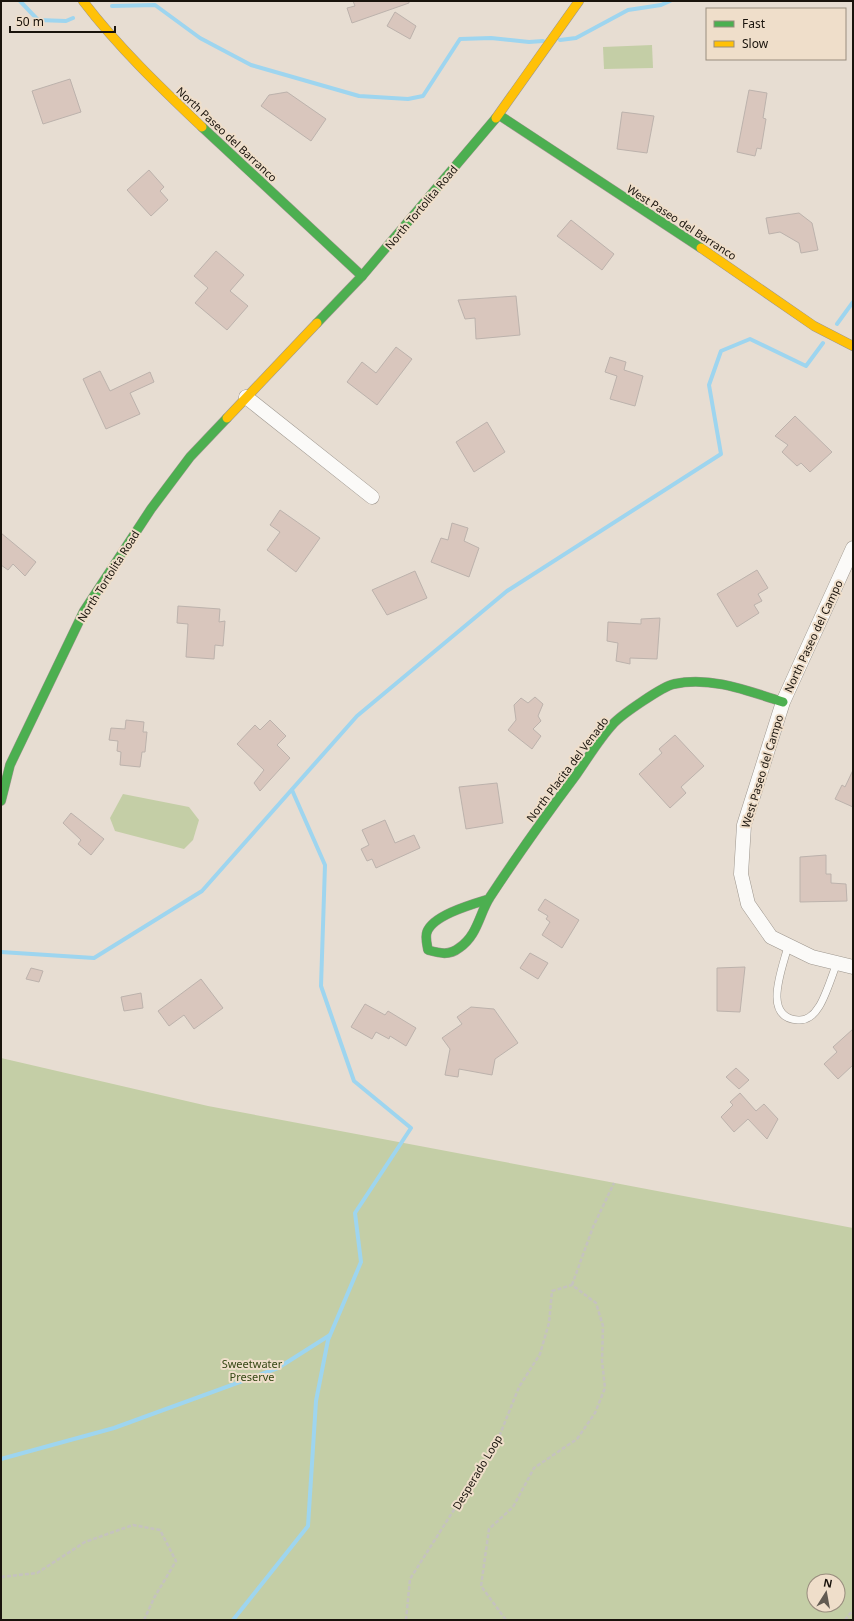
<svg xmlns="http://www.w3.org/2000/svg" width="854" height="1621" font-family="'Noto Sans',sans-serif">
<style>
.green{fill:#c4cea6;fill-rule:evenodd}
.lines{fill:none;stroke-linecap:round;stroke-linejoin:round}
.stream{stroke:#9ed5ef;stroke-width:4}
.building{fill:#d9c6bd;stroke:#bcb2ac}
.lane-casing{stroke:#9d968e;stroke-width:8}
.street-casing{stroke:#9d968e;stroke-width:15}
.fast-casing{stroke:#9d968e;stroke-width:10}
.slow-casing{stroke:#9d968e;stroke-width:10}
.path{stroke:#c5c2bf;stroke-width:2.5;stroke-dasharray:4 2;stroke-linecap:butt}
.lane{stroke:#fbfaf8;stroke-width:7}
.street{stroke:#fbfaf8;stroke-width:14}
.fast{stroke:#4caf50;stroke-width:9}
.slow{stroke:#ffc107;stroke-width:9}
.labels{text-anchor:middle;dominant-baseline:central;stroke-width:4;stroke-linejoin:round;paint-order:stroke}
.street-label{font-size:11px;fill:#19130c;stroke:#efdeca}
.park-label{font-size:11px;fill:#354714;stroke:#efdeca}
</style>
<rect width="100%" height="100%" fill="#e7ddd2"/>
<g class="green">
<polygon points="652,45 653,68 604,69 603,47"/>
<polygon points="123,794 189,807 199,820 193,840 184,849 115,831 110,818"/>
<path d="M1,1058L208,1106L853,1228V1620H1ZM814,1581H838V1605H814Z"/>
</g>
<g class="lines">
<g class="stream">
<polyline points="20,1 38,20 66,21 73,18"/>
<polyline points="112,6 155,5 200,38 251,65 359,96 408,99 423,96 460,39 491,38 529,42 543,41"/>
<polyline points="560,40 576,38 628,10 661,5 670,1"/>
<polyline points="837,324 853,302"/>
<polyline points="1,952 94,958 202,891 357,716 507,591 721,454 709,385 721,351 750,339 806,366 823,343"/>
<polyline points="1,1459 114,1428 278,1368 330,1335"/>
<polyline points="233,1620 308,1526 316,1401 328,1340 361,1262 355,1213 411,1128 354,1081 321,986 325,865 292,790"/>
</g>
</g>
<g class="building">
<polygon points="353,1 409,1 409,3 352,23 347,8 355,6"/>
<polygon points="395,12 416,26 410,39 387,26"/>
<polygon points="70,79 81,112 43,124 32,91"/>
<polygon points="749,90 767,93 763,118 766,119 761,149 757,148 755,156 737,152"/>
<polygon points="287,92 326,119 311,141 261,106 269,95"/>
<polygon points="622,112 654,116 647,153 617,149"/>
<polygon points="149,170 164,187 160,191 168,200 151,216 127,190"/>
<polygon points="799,213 812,223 818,250 801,253 799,243 780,232 769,234 766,218"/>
<polygon points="571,220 614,254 602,270 557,236"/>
<polygon points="216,251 244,275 230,291 248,306 227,330 195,303 208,288 194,276"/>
<polygon points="516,296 520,335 476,339 475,318 465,319 458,300"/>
<polygon points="396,347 412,359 377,405 347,382 362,362 376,373"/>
<polygon points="610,357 626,362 624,370 643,376 635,406 610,399 617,376 605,372"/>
<polygon points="100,371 110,391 150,372 154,382 130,393 140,414 106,429 83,379"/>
<polygon points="795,416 832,452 810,472 801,463 797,466 782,452 788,445 775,436"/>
<polygon points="487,422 505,452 474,472 456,442"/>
<polygon points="280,510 320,538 296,572 267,550 280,532 270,525"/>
<polygon points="452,523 468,528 464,541 479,548 469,577 431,562 441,538 448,540"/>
<polygon points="1,533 36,562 25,576 13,564 8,570 1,565"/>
<polygon points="757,570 768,588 758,594 762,601 754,605 759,613 737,627 717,594"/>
<polygon points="415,571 427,598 387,615 372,590"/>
<polygon points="178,606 220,609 219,622 225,621 223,646 215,645 214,659 186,657 188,624 177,623"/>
<polygon points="660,618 657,659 630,658 630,664 616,661 618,643 607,641 608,622 641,624 641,619"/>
<polygon points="535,697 543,704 538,716 541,721 533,729 541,736 532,749 508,730 516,720 514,705 521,698 528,703"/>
<polygon points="126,720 144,722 143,732 147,732 145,752 142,752 140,767 120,765 121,752 117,751 118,741 109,740 111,728 125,729"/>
<polygon points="270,720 286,736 277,745 290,758 260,791 254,783 264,770 237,744 255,725 260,730"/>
<polygon points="675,735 704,766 681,787 686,793 670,808 639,774 662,753 659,749"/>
<polygon points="853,770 853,807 835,799 842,785 845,787"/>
<polygon points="497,783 503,823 466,829 459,787"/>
<polygon points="71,813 104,839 91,855 78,844 81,840 63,823"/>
<polygon points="385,820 395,843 414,835 420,848 376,868 372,859 367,861 361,849 369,845 362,830"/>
<polygon points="826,855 826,874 831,874 831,883 846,884 847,901 800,902 800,857"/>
<polygon points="545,899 579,920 562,948 542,935 550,922 546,919 548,916 538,910"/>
<polygon points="530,953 548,963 538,979 520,968"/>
<polygon points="745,967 740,1012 717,1011 717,968"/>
<polygon points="31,968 43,971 39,982 26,979"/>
<polygon points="201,979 223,1008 194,1029 184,1015 169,1026 158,1011"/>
<polygon points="141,993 143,1008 124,1011 121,997"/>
<polygon points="365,1004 385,1015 388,1011 416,1028 406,1046 390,1036 389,1039 376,1032 372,1039 351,1027"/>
<polygon points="471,1007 494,1009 518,1043 495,1059 492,1075 459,1069 458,1077 445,1075 450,1049 442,1038 462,1024 457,1017"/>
<polygon points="853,1029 853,1065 838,1079 824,1064 837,1052 833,1047"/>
<polygon points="736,1068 749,1080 739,1089 726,1077"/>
<polygon points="740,1093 756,1111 764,1104 778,1119 767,1139 748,1119 734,1132 721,1117 733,1105 730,1102"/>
</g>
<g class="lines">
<defs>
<path id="lane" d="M788,946C783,967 761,1018 798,1020C806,1021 814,1015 818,1008C825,999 832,975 837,963"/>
<g id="street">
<polyline points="246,397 372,497"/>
<polyline points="853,548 783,702 744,825 741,874 748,904 771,937 812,957 853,967"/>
</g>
<g id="fast">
<polyline points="499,115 701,248"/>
<polyline points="202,127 362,276"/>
<polyline points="317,323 362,276 496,118"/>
<polyline points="1,801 10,765 84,611 151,509 190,457 227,418"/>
<path d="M489,899C473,904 433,915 427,932C425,937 427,944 428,950C439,953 449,956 459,948C478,935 479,914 490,897C517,856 546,815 576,775C588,758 599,739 613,724C621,715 663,686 674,684C711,676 748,691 783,702"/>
</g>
<g id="slow">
<path d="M83,1C118,47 160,87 202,127"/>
<polyline points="496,118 579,1"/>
<polyline points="701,248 814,326 853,346"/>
<polyline points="227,418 317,323"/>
</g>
</defs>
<use href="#lane" class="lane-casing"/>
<use href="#street" class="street-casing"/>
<use href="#fast" class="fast-casing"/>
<use href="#slow" class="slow-casing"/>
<g class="path">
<polyline points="1,1262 1,1266"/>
<polyline points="572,1285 593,1227 614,1183"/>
<polyline points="1,1577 37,1573 85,1542 133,1525 160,1530 176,1561 154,1598 144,1620"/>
<polyline points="406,1620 410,1579 497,1442 519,1387 540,1354 549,1323 552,1291 572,1285 596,1303 603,1326 602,1361 605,1388 595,1413 577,1439 534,1468 513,1507 489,1529 481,1586 506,1620"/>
<polyline points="845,1620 853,1610"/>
</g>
<use href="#lane" class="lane"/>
<use href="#street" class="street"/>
<use href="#fast" class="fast"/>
<use href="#slow" class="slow"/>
</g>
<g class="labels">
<g class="street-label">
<text transform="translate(227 134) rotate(43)">North Paseo del Barranco</text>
<text transform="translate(421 207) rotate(-50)">North Tortolita Road</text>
<text transform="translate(682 222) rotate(33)">West Paseo del Barranco</text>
<text transform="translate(108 576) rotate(-58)">North Tortolita Road</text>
<text transform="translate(813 636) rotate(-65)">North Paseo del Campo</text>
<text transform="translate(567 769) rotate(-53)">North Placita del Venado</text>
<text transform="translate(762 771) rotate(-73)">West Paseo del Campo</text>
<text transform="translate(477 1472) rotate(-59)">Desperado Loop</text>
</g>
<g class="park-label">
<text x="252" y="1363">Sweetwater<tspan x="252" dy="13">Preserve</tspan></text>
</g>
</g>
<rect width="854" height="1621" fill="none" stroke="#19130c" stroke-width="4"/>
<rect x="706" y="8" width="140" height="52" fill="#efdeca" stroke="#998d7e"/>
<rect x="714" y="21" width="20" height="6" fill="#4caf50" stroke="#998d7e"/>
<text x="742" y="28" font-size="12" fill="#19130c">Fast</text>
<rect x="714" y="41" width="20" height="6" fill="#ffc107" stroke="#998d7e"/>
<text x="742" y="48" font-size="12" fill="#19130c">Slow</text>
<g transform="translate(826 1593) rotate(11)"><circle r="19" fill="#efdeca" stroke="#998d7e"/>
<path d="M0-3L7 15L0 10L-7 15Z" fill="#615a51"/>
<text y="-6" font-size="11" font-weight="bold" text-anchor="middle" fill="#19130c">N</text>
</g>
<path d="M10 26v6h105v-6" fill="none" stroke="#19130c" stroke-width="2"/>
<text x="16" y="26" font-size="12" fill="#19130c" stroke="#efdeca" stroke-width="3" paint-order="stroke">50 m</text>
</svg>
